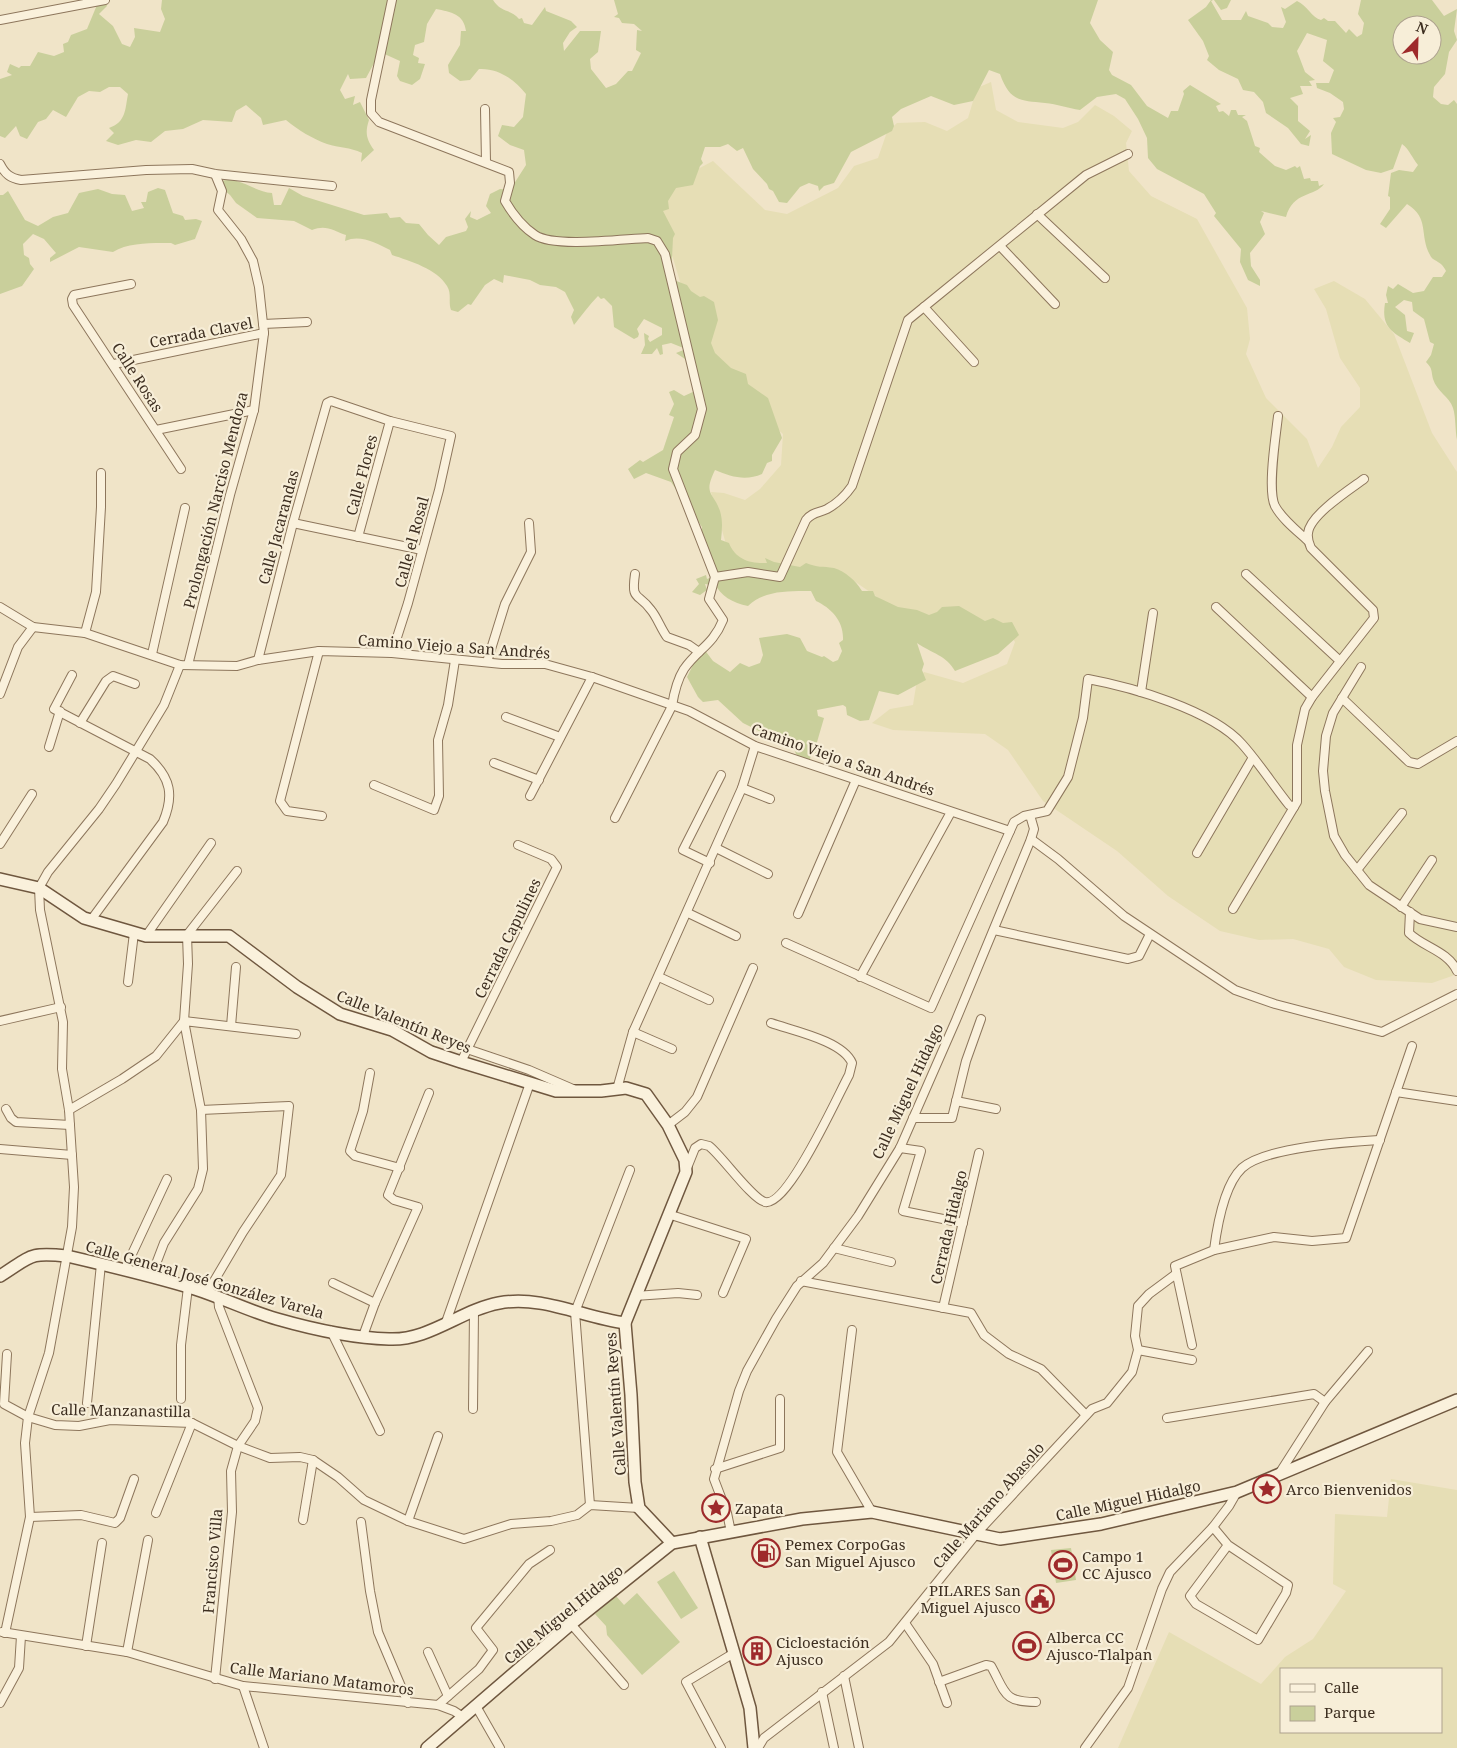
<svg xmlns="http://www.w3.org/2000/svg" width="1457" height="1748" font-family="'Noto Serif',serif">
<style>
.farmland{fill:#e6deb5;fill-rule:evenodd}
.green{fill:#c9cf9b;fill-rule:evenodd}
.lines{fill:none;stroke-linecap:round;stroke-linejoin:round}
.street-casing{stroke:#8d765c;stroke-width:10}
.secondary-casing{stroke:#6f573f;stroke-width:14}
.street{stroke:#faf1dc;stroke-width:8}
.secondary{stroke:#faf1dc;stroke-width:11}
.labels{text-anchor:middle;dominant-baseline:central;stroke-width:4.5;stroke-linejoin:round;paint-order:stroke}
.street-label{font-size:15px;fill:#3d2e20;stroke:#f7eed8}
.poi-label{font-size:15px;fill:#3d2e20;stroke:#f7eed8;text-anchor:start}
</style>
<rect width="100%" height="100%" fill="#f0e4c8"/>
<g class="farmland">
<polygon points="991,82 996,110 1018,122 1063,128 1078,122 1095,105 1114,116 1132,131 1126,143 1129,171 1151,196 1197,219 1247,308 1250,339 1246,354 1266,398 1307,439 1318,468 1332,447 1341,427 1360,407 1360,388 1340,358 1326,309 1314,289 1334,281 1365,299 1394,334 1432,433 1457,472 1457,973 1452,976 1432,983 1376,980 1344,967 1329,949 1293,939 1259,940 1220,931 1168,896 1117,851 1043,801 1008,750 985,734 893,730 872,723 890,709 913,705 917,680 924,672 963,683 1007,664 1015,642 1003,626 964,615 927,618 902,614 854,581 742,566 730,558 711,492 724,493 745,500 760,489 781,465 783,434 705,366 673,258 660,225 660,200 694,171 713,161 765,210 787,214 838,188 854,166 878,158 887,132 897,123 925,122 947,131 968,118 977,88"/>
<path d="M1391,1479L1457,1490V1748H1118L1169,1632L1261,1684L1285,1657L1313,1639L1346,1591L1333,1584L1335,1514L1387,1517ZM1281,1669H1441V1732H1281Z"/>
</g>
<g class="green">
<path d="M99,0H105L107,6L99,14L113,26L122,44L130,47L135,37L134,28L160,32L165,19L161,9L162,0H493C501,13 511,9 519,19L522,18L524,23L532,25L545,7L546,11L571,21L577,27L570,32L563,43L564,51L580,31H601L598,52L590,59L591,69L606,88L616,84L628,71H632L641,53L636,50L637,30L642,31L634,24L622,23L619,18L614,17L618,14L614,0H1098L1090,23L1100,40L1113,52L1109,70L1112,75L1131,85L1147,106L1168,118L1171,111H1178L1184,94L1183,91L1190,85L1221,104L1216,106L1219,112L1223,111L1229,116L1231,110H1236L1238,115H1246L1242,117L1247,121L1255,146L1260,148L1259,152L1275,166L1286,170L1295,166L1297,168L1300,166L1304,179L1310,178L1311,181H1318L1319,186L1324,184C1315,197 1293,191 1286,217L1261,211L1264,213L1260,222L1265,234L1250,253L1251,266L1260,280V286L1248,280L1240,262L1241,249L1214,216L1216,213L1204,194L1157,169L1148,158L1147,138L1138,119L1125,99L1116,94L1097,97L1080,110C1068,108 1057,104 1045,103C1020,100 1010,102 1000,74L989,70L973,101L954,105L931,96L901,109L892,117L894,126L892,131L851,152L834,183L824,186L819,191L818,186L809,183L800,187L787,203L779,202L773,191L769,189L767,184L753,169L743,148L737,151L728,144L720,147H705L701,159L703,163L700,166L693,185L676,188L668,201L669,209L663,211L675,234L673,238L671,279L687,285L691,291L700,297L704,296L714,302L718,320L711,343L715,353L731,368L746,374L748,384L768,398L782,438L772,455V461L767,463L762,474C746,481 731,477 715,470C703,495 713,491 720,511C723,521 722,530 721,540L729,543C735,559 750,564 767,563L765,558L774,562L800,567L806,563C818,568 822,566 834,568C845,571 856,581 862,591H873L875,596L898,607L917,610L929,615L937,612L942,607L959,606L985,621L993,618L1003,623L1012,622L1019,635L998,654L955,671C946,655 933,654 917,643L924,664L922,670L926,680L898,695L879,691L869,720L860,721L847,715L846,707L843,705L817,710L818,716L824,718L815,749L821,754H811L809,765L796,754L794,749L770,734L767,735L743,723L718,700L703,702L698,697L687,677L699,653L704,649L713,661L730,672L740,663L749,667L760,663L763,655L759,638L787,634L800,638L807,651L822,657L824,656L833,662L838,660L842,651L839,643L843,640C844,621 831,608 816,601L811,591C789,591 765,590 748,606C733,603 720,596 714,582L711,585L705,584L707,590L700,595L692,592L699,584L696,579L706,575L707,579L712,577L702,536V527L671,482L646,473L634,479L628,469L640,460L643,462L663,450L674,417L669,415L674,404L669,392L674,390L684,396L695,391L698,382L690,376L695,375L688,361L676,353L686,349L671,343L662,345L663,354L660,355L657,348L652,354H641L645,345L644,333L649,336L648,339L650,342L662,335V328L644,319L637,329L639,334L638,337L634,339L614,327L612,306L604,298L601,299L598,296C589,305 582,315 574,325L571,317L574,310L565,292L556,287L540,285L530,280L504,275L503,283L494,279L485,285L471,305L468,304L458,312L451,310C448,302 452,294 447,286C437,269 410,261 392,255L390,250C376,243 360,234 345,241L346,235C334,231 326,224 312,230L294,221L257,218L236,203L230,195L219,186L221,181C240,176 254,192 272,193L274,205H281L289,188L303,196L364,215L387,213L390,218L400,217L406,223L419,224L428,235L439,245L446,237L466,231L468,227L465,219L471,211L470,217L477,220L491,213L486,206L490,194L500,189L510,190L526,165L524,150L510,145L498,136L502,125L514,127L523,117L526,94C514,79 498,68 479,69L470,80L460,81L449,73L448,65L460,45L461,31H466C464,14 451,12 436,9L427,24L424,42L415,45L413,55L419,58L418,63L425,64L420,79L412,85L400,81L397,76L400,61L380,52L366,78L350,79L348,74L340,90L345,99L355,96L353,105L360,102L369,120C365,132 366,139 374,150L361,162L362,153C350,147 339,148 327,144C313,139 298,130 286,120L263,125L261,118L246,105L236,111L232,122L203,120L183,129L165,131L151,142L136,140L118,145L106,141L114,133L109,128C126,122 125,110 128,94L120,87H109L100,92L89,91L78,97L66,117L53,110L46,119L38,122L27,139L20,136L16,126L5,138L0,136V79L12,75L7,72L10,64L19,68L21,66H30L38,52L54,56L64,52L63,44L68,42L71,35L87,29Z"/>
<path d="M1211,0H1213L1211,1L1222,20H1241L1246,11L1248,16L1268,23L1272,27L1283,28L1286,22L1281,7L1285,9L1297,1C1307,5 1312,18 1321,20L1324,18L1328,21H1335L1346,33L1349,29L1357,37L1362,34L1364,23L1358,14L1361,0H1432L1444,16L1457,9L1454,31L1457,40L1449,52L1445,74L1434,87L1433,97L1441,104L1448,105L1454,100L1457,104V440C1455,430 1456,417 1453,408C1449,396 1437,392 1433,379C1431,371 1433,369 1426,362L1431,355L1434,344L1430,342L1424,319L1413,311L1412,302L1404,300L1395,307L1405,315L1407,331L1414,333L1410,343C1392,332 1381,327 1385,303H1388L1386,295L1388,286L1393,289L1398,284L1413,293L1424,291L1433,277H1442L1446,271C1441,260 1433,262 1430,255C1419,235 1430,218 1407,204L1386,228L1380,224L1390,209V197L1388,196L1391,173L1399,170L1413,172L1418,165C1412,158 1410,150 1402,144L1393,169L1381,173L1366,170L1332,154L1331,133L1336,122L1333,118L1340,117L1344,109L1343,102L1330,93L1317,88L1316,83H1329L1334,70L1323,61L1327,40L1307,33L1297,51L1305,72L1315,80L1309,81L1312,86H1300L1303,94L1290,98L1298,106V121L1310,131L1305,139L1311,135L1309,146L1301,144L1288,128L1266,113L1263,102L1254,92L1243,90L1238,79L1219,70L1207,60L1209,56L1203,41L1188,20L1206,7ZM1402,25H1432V55H1402Z"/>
<polygon points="1214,0 1231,0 1227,8 1221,10"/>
<path d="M158,188L165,190L173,213L183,216L185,220L196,219L202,221L195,239L175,245L171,243C153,243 129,242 113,252L79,247L50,262V258L56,253L44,239L33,234L23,244L24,255L29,258L30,264L34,269L22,286L0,294V195H3L8,191L25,220L38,226L53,217L68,213L79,193L98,189L112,194L125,195L132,211L144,208L141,202H146L148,192Z"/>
<polygon points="1071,1548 1076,1580 1056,1583 1051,1550"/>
<polygon points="674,1571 698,1608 681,1619 657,1582"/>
<polygon points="637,1593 680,1642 642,1675 607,1635 606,1626 595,1614 616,1596 624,1605"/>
</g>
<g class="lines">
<defs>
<g id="street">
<path d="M392,0L371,100V113L379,122L509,172L510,183L505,201C512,213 523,227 535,235C554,248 623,239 648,238L657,241L665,254L702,409L695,435L677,452L673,469L715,577"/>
<polyline points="0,20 105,0"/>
<polyline points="485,109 486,162"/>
<path d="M0,164C5,174 10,178 21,180L146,170L192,169L215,174L332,186"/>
<polyline points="1037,214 1105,278"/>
<polyline points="1000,246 1055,304"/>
<polyline points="131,284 74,295 72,299 73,305 181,469"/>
<polyline points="924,307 974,362"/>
<polyline points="263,324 307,322"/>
<polyline points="114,364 264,333"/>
<path d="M1278,416C1276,435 1267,490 1275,506C1282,519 1296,530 1307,540"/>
<polyline points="156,430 254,410"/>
<polyline points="293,523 422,550"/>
<polyline points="358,537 390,421"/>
<path d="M635,574C631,602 638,592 651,610C657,617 661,629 667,637L689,645L699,652"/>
<polyline points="1246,574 1340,661"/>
<polyline points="0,607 33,627 85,633 180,665 237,666 258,660 319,651 392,653 502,664 545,664 592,677 689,711 755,746 1010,831"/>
<polyline points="1216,607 1312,697"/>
<polyline points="85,633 96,592 101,507 101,473"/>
<polyline points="319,651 280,801 287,811 322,816"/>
<polyline points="152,654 185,508"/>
<polyline points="258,660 293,523 327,403 331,401 390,421 451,436 439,490 408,603 392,653"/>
<polyline points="487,662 505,604 531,552 529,523"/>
<polyline points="188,665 230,495 254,410 264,333 259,287 253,261 241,239 218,210 222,191 215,174"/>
<polyline points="1361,667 1333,713 1326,736 1323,771 1325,791 1334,836 1345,855 1369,885 1420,919 1457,927"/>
<path d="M72,675L54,709L150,759C171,778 174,796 163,822L91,920"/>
<polyline points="1141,692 1153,613"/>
<polyline points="0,694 18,647 33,627"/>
<polyline points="1342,698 1409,762 1418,764 1457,741"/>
<polyline points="506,717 560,737"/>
<polyline points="80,723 106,681 113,676 135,684"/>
<polyline points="49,747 60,711"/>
<polyline points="494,763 539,780"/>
<polyline points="374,785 434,810 439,796 438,740 448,705 455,660"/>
<polyline points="742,788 770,799"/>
<polyline points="530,796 592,677"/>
<path d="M615,818L672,706C674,693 677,680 684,669C698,649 713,645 723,620L709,599L715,577L748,572L780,577L806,520C812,512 819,513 827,509C838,503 845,496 852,486L908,320L1086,175L1128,154"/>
<polyline points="1031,839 1058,859 1124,916 1235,990 1275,1004 1382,1032 1457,994"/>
<polyline points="0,844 32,794"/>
<polyline points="716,848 768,874"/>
<polyline points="1197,853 1252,759"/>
<polyline points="710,863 683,850 721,775"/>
<polyline points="1357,870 1402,813"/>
<polyline points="1401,907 1432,860"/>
<path d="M1233,909L1297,802V745L1305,709L1312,697L1374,618L1373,610L1311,548C1309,543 1307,539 1308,533C1310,515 1349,490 1364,479"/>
<path d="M1410,912L1409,933C1423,947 1448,951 1457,971"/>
<polyline points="688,913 736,936"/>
<polyline points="798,914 856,780"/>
<polyline points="994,930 1128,959 1139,956 1150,934"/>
<polyline points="146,936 211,843"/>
<path d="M786,943L931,1008L1014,822L1024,816L1047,811L1068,777L1083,718L1088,679C1131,687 1212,710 1242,744C1259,763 1273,785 1289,805L1294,807"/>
<polyline points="659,977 709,1000"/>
<polyline points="860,977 951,812"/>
<polyline points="128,982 134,933"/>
<polyline points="0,1021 61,1007"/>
<polyline points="231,1026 236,967"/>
<polyline points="633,1032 672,1049"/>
<polyline points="467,1049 529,1070 573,1089"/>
<polyline points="461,1062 557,867 551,859 518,845"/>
<polyline points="370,1073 363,1111 350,1151 355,1156 400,1168"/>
<polyline points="617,1089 633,1032 742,788 755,746"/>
<polyline points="1396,1092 1457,1101"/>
<polyline points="956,1101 996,1109"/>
<polyline points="6,1109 11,1118 16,1122 70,1125"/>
<polyline points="69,1110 122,1079 156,1056 184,1021 188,964 187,935 237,871"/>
<polyline points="201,1110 289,1106 281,1175 243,1232 207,1293"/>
<polyline points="913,1118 952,1118 966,1061 981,1019"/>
<polyline points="668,1125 685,1112 697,1097 753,968"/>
<polyline points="900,1148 921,1151 903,1211 963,1223"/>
<polyline points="0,1149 72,1155"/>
<path d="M687,1168L695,1148L701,1144L709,1146C722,1156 752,1199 765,1202C788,1207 838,1095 849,1075L852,1063C843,1041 794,1031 771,1023"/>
<polyline points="668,1214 746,1239 723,1293"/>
<polyline points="834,1248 891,1262"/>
<polyline points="1214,1250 1274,1237 1312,1241 1346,1238 1412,1046"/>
<polyline points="125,1269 167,1179"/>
<polyline points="151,1277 164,1243 198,1189 203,1169 201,1110 184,1021 296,1034"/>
<polyline points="801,1281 971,1313 984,1335 1009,1354 1041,1369 1086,1415"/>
<polyline points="333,1283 375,1303"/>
<polyline points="635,1296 678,1293 697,1295"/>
<polyline points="943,1308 979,1153"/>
<polyline points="445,1325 530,1083"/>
<polyline points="852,1330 837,1452 872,1512"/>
<polyline points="331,1331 380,1431"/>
<polyline points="363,1336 375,1303 418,1207 394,1200 388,1195 429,1093"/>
<path d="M1192,1345L1175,1266L1214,1250C1217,1227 1224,1185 1242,1168C1265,1147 1348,1142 1380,1140"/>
<polyline points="1138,1350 1192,1360"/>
<polyline points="7,1354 4,1404 28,1417 55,1425 79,1426 110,1420 192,1423 238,1446 270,1458 300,1457 313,1460 338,1477 364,1500 408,1521 464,1539 511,1524 551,1521 577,1515 590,1505 639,1508"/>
<polyline points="181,1399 181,1345 188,1287"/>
<polyline points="87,1403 101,1264"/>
<polyline points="473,1409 474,1311"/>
<polyline points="1167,1418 1314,1394 1325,1402"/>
<polyline points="715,1469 780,1448 780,1399"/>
<polyline points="1279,1474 1325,1402 1368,1351"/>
<polyline points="590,1505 575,1312 630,1170"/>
<polyline points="156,1513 192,1423"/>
<polyline points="30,1517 81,1515 115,1523 120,1518 134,1479"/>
<polyline points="303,1520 313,1460"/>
<polyline points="408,1521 438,1436"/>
<polyline points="361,1522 370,1591 378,1632 408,1703"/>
<polyline points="1213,1527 1228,1545 1288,1585 1286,1593 1258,1640 1196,1604 1190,1596 1228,1545"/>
<polyline points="731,1532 727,1513 714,1479 739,1391 747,1371 776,1319 797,1286 823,1263 858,1216 900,1148 956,1020 1031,839 1034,829 1030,815"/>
<polyline points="905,1623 933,1664 947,1703"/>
<polyline points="571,1624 624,1685"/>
<polyline points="2,1632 127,1652 243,1686 438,1705 454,1711 463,1717"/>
<polyline points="5,1633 30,1517 25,1443 28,1417 49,1353 72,1227 74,1187 69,1110 62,1069 63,1022 40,910 39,888 48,872 99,809 116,784 164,705 180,665"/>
<polyline points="86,1646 102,1543"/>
<polyline points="127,1652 148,1540"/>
<polyline points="428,1652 448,1696"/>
<polyline points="844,1676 859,1748"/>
<polyline points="215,1679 232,1512 231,1471 238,1446 255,1421 258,1408 219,1307 218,1297"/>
<path d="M939,1682L986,1665L991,1666C1006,1693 1003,1702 1036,1702"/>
<polyline points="243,1686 264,1748"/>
<polyline points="822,1692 834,1748"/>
<polyline points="0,1703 19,1668 21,1636"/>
<polyline points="438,1705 479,1669 493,1650 476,1628 529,1564 550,1550"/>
<polyline points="476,1706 500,1748"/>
<polyline points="721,1748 686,1682 734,1653"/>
<polyline points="758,1748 764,1738 889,1642 977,1533 1092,1409 1107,1403 1132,1372 1138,1350 1135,1336 1138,1306 1149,1294 1176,1274"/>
<polyline points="1085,1748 1128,1688 1162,1589 1170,1572 1213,1527 1229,1506 1237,1492"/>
</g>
<g id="secondary">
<polyline points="0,879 39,888 84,918 146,936 229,936 297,987 340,1014 392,1030 431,1052 461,1062 556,1091 601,1091 626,1088 646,1094 668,1125 685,1160 686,1172 625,1323 631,1395 635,1482 639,1508 672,1543"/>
<path d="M0,1276C32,1256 28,1252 67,1256C110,1266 153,1276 195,1289C223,1298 249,1311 277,1319C312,1329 352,1338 389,1339C429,1341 461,1310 499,1303C542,1295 582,1317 625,1323"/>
<polyline points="700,1537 750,1708 754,1748"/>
<polyline points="427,1748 571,1624 672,1543 802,1519 872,1512 1000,1539 1101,1524 1237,1492 1457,1400"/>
</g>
</defs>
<use href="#street" class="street-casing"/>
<use href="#secondary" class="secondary-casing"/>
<use href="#street" class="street"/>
<use href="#secondary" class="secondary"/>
</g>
<defs>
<symbol id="sight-ring" viewBox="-11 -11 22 22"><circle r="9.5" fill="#f7eed8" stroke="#9e2a2b" stroke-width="1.5"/><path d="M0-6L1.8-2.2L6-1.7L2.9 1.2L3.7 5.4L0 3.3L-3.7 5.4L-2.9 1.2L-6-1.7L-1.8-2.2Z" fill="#9e2a2b"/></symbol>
<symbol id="fuel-ring" viewBox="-11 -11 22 22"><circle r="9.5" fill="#f7eed8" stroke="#9e2a2b" stroke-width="1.5"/><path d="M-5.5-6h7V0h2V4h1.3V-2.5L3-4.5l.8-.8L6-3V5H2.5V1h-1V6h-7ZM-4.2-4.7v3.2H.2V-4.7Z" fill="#9e2a2b"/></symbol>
<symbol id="stadium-ring" viewBox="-11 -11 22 22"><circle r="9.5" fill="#f7eed8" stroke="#9e2a2b" stroke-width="1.5"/><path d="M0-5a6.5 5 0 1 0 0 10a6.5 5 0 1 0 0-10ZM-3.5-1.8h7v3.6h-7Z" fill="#9e2a2b"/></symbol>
<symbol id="civic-ring" viewBox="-11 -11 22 22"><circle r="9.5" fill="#f7eed8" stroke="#9e2a2b" stroke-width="1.5"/><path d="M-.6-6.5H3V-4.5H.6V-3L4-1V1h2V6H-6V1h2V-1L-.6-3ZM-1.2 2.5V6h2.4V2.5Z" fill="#9e2a2b"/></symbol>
<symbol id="building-ring" viewBox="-11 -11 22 22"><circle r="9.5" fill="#f7eed8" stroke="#9e2a2b" stroke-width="1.5"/><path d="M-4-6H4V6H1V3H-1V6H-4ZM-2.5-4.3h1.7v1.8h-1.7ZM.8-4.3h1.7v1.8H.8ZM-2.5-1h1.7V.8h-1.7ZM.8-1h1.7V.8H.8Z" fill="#9e2a2b"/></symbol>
</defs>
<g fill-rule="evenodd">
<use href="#sight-ring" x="1251" y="1473" width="32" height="32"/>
<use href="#sight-ring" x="700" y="1492" width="32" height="32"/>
<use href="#fuel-ring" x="750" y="1537" width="32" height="32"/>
<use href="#stadium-ring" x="1047" y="1549" width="32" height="32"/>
<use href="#civic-ring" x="1024" y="1583" width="32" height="32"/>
<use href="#stadium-ring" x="1011" y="1630" width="32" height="32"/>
<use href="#building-ring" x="741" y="1635" width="32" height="32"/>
</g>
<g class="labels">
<g class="street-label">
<text transform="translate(201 332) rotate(-11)">Cerrada Clavel</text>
<text transform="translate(138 377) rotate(57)">Calle Rosas</text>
<text transform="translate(361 475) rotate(-75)">Calle Flores</text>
<text transform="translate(215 500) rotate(-76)">Prolongación Narciso Mendoza</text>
<text transform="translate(278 527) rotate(-75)">Calle Jacarandas</text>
<text transform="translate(411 542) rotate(-75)">Calle el Rosal</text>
<text transform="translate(454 646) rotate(4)">Camino Viejo a San Andrés</text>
<text transform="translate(843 759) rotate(19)">Camino Viejo a San Andrés</text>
<text transform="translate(507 938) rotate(-64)">Cerrada Capulines</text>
<text transform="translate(404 1021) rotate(22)">Calle Valentín Reyes</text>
<text transform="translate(907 1091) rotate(-65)">Calle Miguel Hidalgo</text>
<text transform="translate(948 1227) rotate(-77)">Cerrada Hidalgo</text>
<text transform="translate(205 1279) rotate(16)">Calle General José González Varela</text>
<text transform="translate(615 1404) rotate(-94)">Calle Valentín Reyes</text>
<text transform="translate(121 1410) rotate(1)">Calle Manzanastilla</text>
<text transform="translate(1128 1500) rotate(-12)">Calle Miguel Hidalgo</text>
<text transform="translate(988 1505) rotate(-49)">Calle Mariano Abasolo</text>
<text transform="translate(212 1561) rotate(-85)">Francisco Villa</text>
<text transform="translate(563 1614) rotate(-39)">Calle Miguel Hidalgo</text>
<text transform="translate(322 1678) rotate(7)">Calle Mariano Matamoros</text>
</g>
<g class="poi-label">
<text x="1286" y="1489">Arco Bienvenidos</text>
<text x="735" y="1508">Zapata</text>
<text x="785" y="1544">Pemex CorpoGas<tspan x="785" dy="17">San Miguel Ajusco</tspan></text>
<text x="1082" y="1556">Campo 1<tspan x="1082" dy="17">CC Ajusco</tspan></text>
<text x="1021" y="1590" text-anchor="end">PILARES San<tspan x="1021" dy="17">Miguel Ajusco</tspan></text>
<text x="1046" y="1637">Alberca CC<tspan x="1046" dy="17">Ajusco-Tlalpan</tspan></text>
<text x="776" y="1642">Cicloestación<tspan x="776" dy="17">Ajusco</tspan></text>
</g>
</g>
<rect x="1280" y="1668" width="162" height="65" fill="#f7eed8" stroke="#ada18e"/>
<rect x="1290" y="1684" width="25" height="8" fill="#faf1dc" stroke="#ada18e"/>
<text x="1324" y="1693" font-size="15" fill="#3d2e20">Calle</text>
<rect x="1290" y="1706" width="25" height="15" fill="#c9cf9b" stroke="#ada18e"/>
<text x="1324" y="1718" font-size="15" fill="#3d2e20">Parque</text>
<g transform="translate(1417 40) rotate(23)"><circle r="24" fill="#f7eed8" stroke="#ada18e"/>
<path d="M0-4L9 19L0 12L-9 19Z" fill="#9e2a2b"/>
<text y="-8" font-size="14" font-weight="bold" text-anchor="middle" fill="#3d2e20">N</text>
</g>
</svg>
